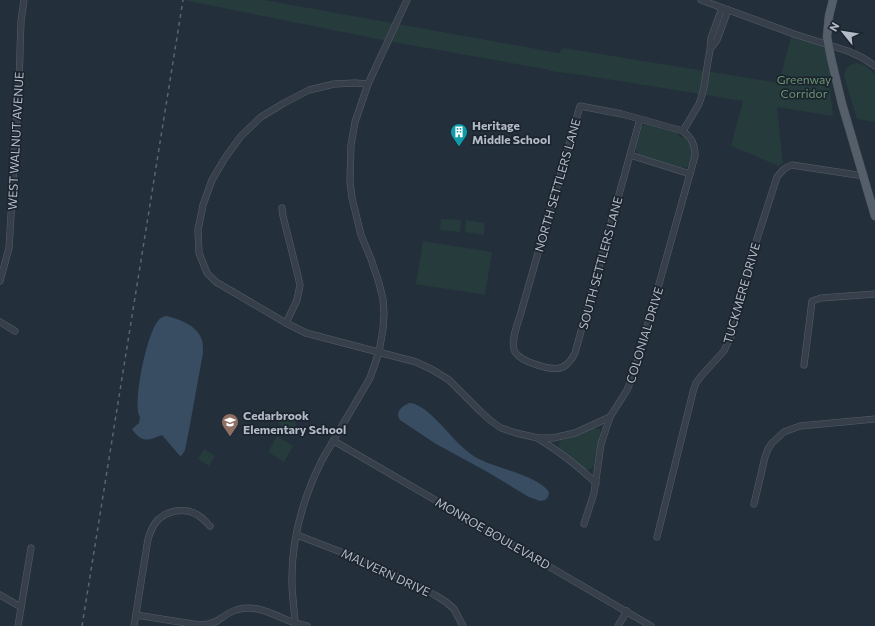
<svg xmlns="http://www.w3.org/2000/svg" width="875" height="626" font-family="Commissioner,sans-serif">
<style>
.green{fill:#263c3c}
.water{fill:#394d62}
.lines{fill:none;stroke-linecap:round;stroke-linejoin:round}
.minor-casing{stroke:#555e68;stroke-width:7}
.major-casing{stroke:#434c56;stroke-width:9}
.minor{stroke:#37404a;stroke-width:6}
.major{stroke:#555f6a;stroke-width:8}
.rail{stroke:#596571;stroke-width:1.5;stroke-dasharray:4 4;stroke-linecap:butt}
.labels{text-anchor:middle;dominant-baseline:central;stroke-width:3.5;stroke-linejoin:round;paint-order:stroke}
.park-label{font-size:12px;fill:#6b9672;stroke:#1c252f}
.poi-label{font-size:12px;font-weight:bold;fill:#b2bbc6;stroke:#1c252f;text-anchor:start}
.street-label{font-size:12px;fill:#b2bbc6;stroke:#1c252f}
</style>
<rect width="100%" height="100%" fill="#232f3a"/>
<g class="green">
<polygon points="183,0 264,0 559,53 563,48 779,83 792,33 827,46 834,63 828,83 830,89 833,116 777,107 783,163 779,166 731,146 743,101 582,75 550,71 550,70 388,41"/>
<path d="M857,63L864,65L875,74V122L857,119L844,76C845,68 849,64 857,63Z"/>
<path d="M645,124L677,133L678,136L680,137H683L684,136C692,145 696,156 687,167L683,168L639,155C636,152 636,151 636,147L642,127Z"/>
<polygon points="441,219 461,220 460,232 440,230"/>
<polygon points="466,220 485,223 484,235 465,232"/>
<polygon points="423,241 492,252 485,295 416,284"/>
<path d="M284,415L295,421L296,426C293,435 284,430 279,425L278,421L279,418Z"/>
<polygon points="594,428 600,429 601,433 601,436 596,453 594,466 591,469 586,470 571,457 560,449 559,446 559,442 562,440 578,435"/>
<polygon points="277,436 293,446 284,462 268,452"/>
<polygon points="204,449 215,456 209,466 198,459"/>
</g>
<g class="water">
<path d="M166,316C179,319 197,325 202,340C203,344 203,348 203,353L189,430L185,450L182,455L180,456L162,435C148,441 142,443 132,429L139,423L140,417C132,404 147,333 158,321C160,318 162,317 166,316Z"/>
<path d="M409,403C425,403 447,432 458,443C462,447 467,451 472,455C492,469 536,473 549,492L548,497L545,500L540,501L529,497L484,470L436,444L400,420L398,416C398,409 403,406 409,403Z"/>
</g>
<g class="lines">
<defs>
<g id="minor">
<path d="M407,0L368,84L355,83L334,84L309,90L284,103L261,117L241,136L225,158L212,180L203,205L198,230L199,253L207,273L216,282L286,323L306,333L416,362L433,370L449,380L481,412L491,421L501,428L516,433L538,438H553L575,433L610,417L627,390L634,373L695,156C695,145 692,138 683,131L622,114L580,106L520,316C517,325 510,343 515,352C521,362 553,372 563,367C569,364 572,359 575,353L640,119"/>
<polyline points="701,0 794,34 848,51 863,58 875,66"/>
<polyline points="711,48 717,40 728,10"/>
<polyline points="683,131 699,104 702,95 704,87 708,61 710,50 711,38 722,8"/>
<polyline points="630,155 690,174"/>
<polyline points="282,208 283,216 297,272 300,285 297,300 286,323"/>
<polyline points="0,281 9,248 19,83 21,21 24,0"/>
<polyline points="0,322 15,331"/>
<polyline points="804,365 812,301 821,298 875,294"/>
<path d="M539,439C560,452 578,466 596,483"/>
<polyline points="334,441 651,626"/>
<polyline points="754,504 765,457 768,449 772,443 784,432 800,426 875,419"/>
<polyline points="584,524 594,493 601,444 610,417"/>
<polyline points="297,535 354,557 408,581 435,595 446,602 454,609 463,626"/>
<path d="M657,537L693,392L696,383L702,375L724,351L731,336L738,302L744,279L777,177C782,171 785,167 792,165L864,176"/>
<polyline points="0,595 21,607"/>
<path d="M136,615L199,625C205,625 211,624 217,621C223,617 229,612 236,610C257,603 275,616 295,623C299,624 303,625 307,626"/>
<polyline points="18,626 31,548"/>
<path d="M134,626L148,539C150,533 152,527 156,522C165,511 183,507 196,514C202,517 206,522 210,526"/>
<path d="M295,626C295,612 292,597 292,583C291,541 303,498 322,460L370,378L379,352L383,329L384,314L383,299L379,283L371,259L361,235L352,198L350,181L351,145L355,122L368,84"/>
<polyline points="618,626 627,611"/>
</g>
<polyline id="major" points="833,0 829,16 827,37 831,58 842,104 875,216"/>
</defs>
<use href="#minor" class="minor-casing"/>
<use href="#major" class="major-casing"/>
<use href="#minor" class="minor"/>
<use href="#major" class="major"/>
<polyline class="rail" points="82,626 183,0"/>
</g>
<defs>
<symbol id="building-pin" viewBox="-11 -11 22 30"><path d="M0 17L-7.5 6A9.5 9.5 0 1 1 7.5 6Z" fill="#0f9aa8" stroke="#1c252f"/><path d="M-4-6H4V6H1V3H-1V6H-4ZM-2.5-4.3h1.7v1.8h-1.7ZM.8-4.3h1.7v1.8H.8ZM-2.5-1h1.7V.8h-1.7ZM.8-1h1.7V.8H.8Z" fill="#fff"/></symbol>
<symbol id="school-pin" viewBox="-11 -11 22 30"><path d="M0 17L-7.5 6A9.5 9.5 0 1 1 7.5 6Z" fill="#8d6e63" stroke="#1c252f"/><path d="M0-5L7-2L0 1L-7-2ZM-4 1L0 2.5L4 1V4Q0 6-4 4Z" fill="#fff"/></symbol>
</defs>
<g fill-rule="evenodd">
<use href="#building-pin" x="449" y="122" width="20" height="27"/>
<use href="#school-pin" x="220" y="412" width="20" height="27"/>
</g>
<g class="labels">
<g class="park-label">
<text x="804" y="79">Greenway<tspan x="804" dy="14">Corridor</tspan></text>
</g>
<g class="poi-label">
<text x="472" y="125">Heritage<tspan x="472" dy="14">Middle School</tspan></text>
<text x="243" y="415">Cedarbrook<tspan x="243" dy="14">Elementary School</tspan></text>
</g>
<g class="street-label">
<text transform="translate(15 141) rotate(-87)">WEST WALNUT AVENUE</text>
<text transform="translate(557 185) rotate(-74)">NORTH SETTLERS LANE</text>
<text transform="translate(600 263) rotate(-75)">SOUTH SETTLERS LANE</text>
<text transform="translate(741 293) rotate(-74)">TUCKMERE DRIVE</text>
<text transform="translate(644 335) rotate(-73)">COLONIAL DRIVE</text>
<text transform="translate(493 533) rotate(30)">MONROE BOULEVARD</text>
<text transform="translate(386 572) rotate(25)">MALVERN DRIVE</text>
</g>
</g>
<g transform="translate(843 32) rotate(300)" stroke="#1c252f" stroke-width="3" paint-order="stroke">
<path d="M0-3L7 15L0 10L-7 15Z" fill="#b2bbc6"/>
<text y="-6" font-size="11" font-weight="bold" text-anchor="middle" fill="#b2bbc6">N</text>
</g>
</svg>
